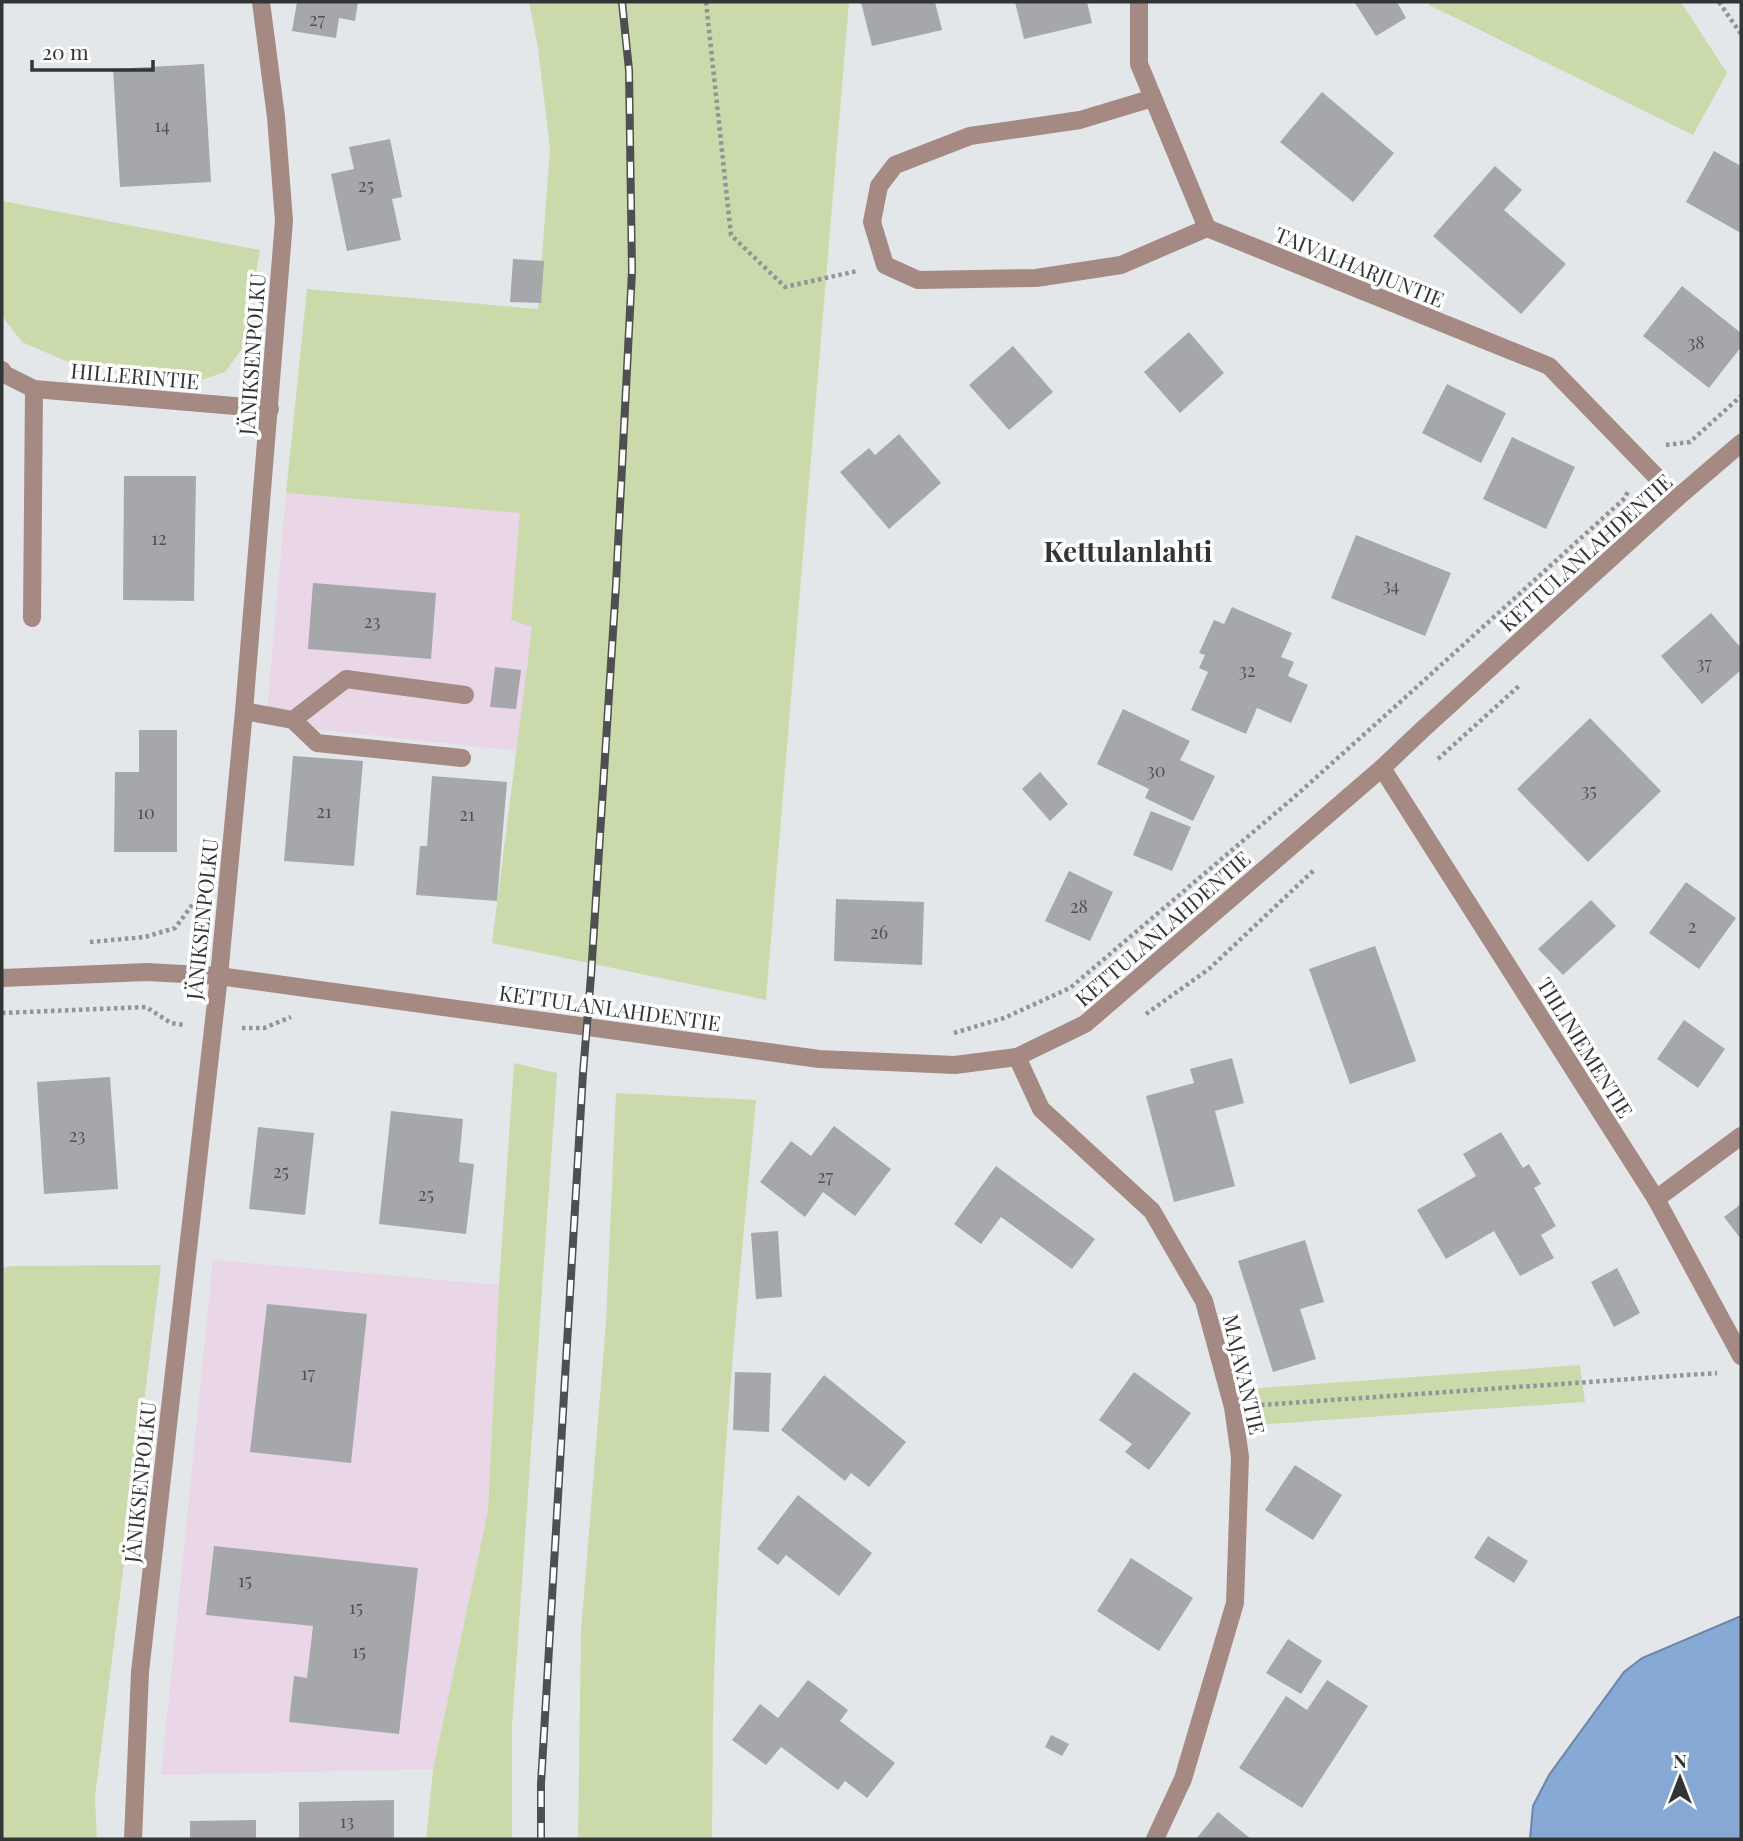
<svg xmlns="http://www.w3.org/2000/svg" width="1743" height="1841" font-family="'Playfair Display',serif">
<style>
.commercial{fill:#e9d6e6}
.green{fill:#cbdaaa}
.water{fill:#86a9d5;stroke:#6d86a5;stroke-width:2}
.building{fill:#a5a7ab}
.lines{fill:none;stroke-linecap:round;stroke-linejoin:round}
.path{stroke:#929497;stroke-width:4.5;stroke-dasharray:3.5 3.5;stroke-linecap:butt}
.minor{stroke:#a48a83;stroke-width:18}
.rail-casing{stroke:#4d4f51;stroke-width:8}
.rail{stroke:#fff;stroke-width:5;stroke-dasharray:16;stroke-linecap:butt}
.labels{text-anchor:middle;dominant-baseline:central;stroke-width:7;stroke-linejoin:round;paint-order:stroke}
.number-label{font-size:18px;fill:#505153}
.street-label{font-size:21px;fill:#333436;stroke:#fff}
.district-label{font-size:28px;font-weight:bold;fill:#333436;stroke:#fff}
</style>
<rect width="100%" height="100%" fill="#e4e7ea"/>
<g class="commercial">
<polygon points="286,493 521,513 511,620 532,627 517,751 266,724"/>
<polygon points="213,1260 499,1285 488,1511 433,1769 161,1775"/>
</g>
<g class="green">
<polygon points="529,2 849,2 766,1000 492,943 532,627 511,620 520,513 286,493 307,289 538,309 550,149 538,48"/>
<polygon points="1429,2 1681,2 1727,73 1693,135 1429,5"/>
<polygon points="2,201 260,250 244,346 225,372 195,382 77,366 22,342 2,316"/>
<polygon points="514,1063 557,1073 512,1726 512,1839 426,1839 433,1769 488,1511 499,1285"/>
<path d="M616,1093L756,1100C739,1283 721,1465 715,1649C712,1712 713,1776 712,1839H578L581,1631L606,1322Z"/>
<polygon points="161,1265 95,1797 97,1839 2,1839 2,1268 12,1266"/>
<polygon points="1580,1365 1585,1402 1254,1425 1247,1389"/>
</g>
<polygon class="water" points="1741,1616 1741,1839 1530,1839 1533,1806 1549,1775 1624,1672 1642,1658"/>
<g class="building">
<polygon points="297,2 358,2 355,21 339,18 336,38 292,31"/>
<polygon points="861,2 935,2 942,30 872,46"/>
<polygon points="1015,2 1087,2 1092,23 1024,39"/>
<polygon points="1357,2 1397,2 1406,18 1376,36 1355,3"/>
<polygon points="204,64 211,182 120,187 113,69"/>
<polygon points="1322,92 1394,153 1353,202 1280,142"/>
<polygon points="390,139 402,197 392,199 401,240 347,251 331,174 354,169 349,147"/>
<polygon points="1714,151 1741,166 1741,233 1686,202"/>
<polygon points="1495,166 1522,190 1504,210 1566,264 1521,314 1433,236"/>
<polygon points="513,259 544,261 541,303 510,302"/>
<polygon points="1682,286 1741,333 1741,347 1709,388 1643,336"/>
<polygon points="1189,332 1224,373 1180,413 1144,372"/>
<polygon points="1013,346 1053,392 1009,430 969,385"/>
<polygon points="1447,384 1506,413 1481,463 1422,433"/>
<polygon points="899,434 941,483 889,529 840,472 869,448 875,455"/>
<polygon points="1512,437 1575,467 1546,529 1483,499"/>
<polygon points="124,476 196,476 194,601 123,600"/>
<polygon points="1356,535 1451,573 1425,636 1331,598"/>
<polygon points="313,583 436,593 431,659 308,649"/>
<polygon points="1232,607 1292,633 1281,657 1294,662 1288,676 1308,685 1291,723 1257,708 1246,734 1191,710 1208,672 1199,668 1205,655 1199,653 1214,620 1224,624"/>
<polygon points="1711,613 1741,648 1741,670 1702,704 1661,656"/>
<polygon points="495,667 521,670 516,709 490,707"/>
<polygon points="1123,709 1190,741 1180,760 1215,776 1193,821 1145,798 1149,789 1097,764"/>
<polygon points="1590,718 1661,791 1588,862 1517,789"/>
<polygon points="139,730 177,730 177,852 114,852 115,772 139,772"/>
<polygon points="293,756 363,761 354,866 284,861"/>
<polygon points="1040,772 1068,804 1050,821 1022,789"/>
<polygon points="432,776 507,782 497,901 416,895 420,846 427,846"/>
<polygon points="1151,811 1191,827 1172,871 1133,855"/>
<polygon points="1069,871 1113,892 1090,941 1045,921"/>
<polygon points="1686,882 1736,918 1699,969 1649,933"/>
<polygon points="836,899 924,902 922,965 834,961"/>
<polygon points="1591,900 1616,926 1563,975 1538,949"/>
<polygon points="1375,946 1416,1061 1350,1084 1309,969"/>
<polygon points="1684,1020 1725,1049 1698,1088 1657,1059"/>
<polygon points="1232,1058 1244,1103 1215,1111 1235,1186 1174,1202 1146,1096 1194,1083 1190,1069"/>
<polygon points="110,1077 118,1189 44,1194 37,1082"/>
<polygon points="391,1111 463,1119 459,1162 474,1164 466,1234 379,1224"/>
<polygon points="834,1126 891,1169 855,1216 823,1192 805,1217 760,1182 791,1141 811,1156"/>
<polygon points="258,1127 314,1133 305,1215 249,1209"/>
<polygon points="1501,1132 1523,1168 1529,1164 1541,1184 1534,1188 1556,1226 1541,1235 1554,1258 1520,1276 1494,1231 1446,1259 1417,1210 1476,1176 1463,1154"/>
<polygon points="996,1166 1095,1239 1072,1269 1001,1217 981,1244 954,1224"/>
<polygon points="1741,1204 1741,1239 1724,1217"/>
<polygon points="778,1231 782,1297 756,1299 751,1233"/>
<polygon points="1305,1240 1324,1302 1300,1309 1316,1359 1273,1372 1238,1261"/>
<polygon points="1617,1268 1640,1313 1614,1327 1591,1282"/>
<polygon points="267,1304 367,1314 351,1463 250,1452"/>
<polygon points="735,1372 771,1373 769,1432 733,1430"/>
<polygon points="1134,1372 1191,1413 1149,1470 1125,1452 1132,1444 1099,1420"/>
<polygon points="824,1375 906,1442 869,1487 851,1473 845,1481 781,1430"/>
<polygon points="1295,1465 1342,1495 1313,1540 1265,1510"/>
<polygon points="798,1495 872,1553 839,1596 786,1555 778,1565 757,1549"/>
<polygon points="1488,1536 1528,1561 1514,1583 1474,1558"/>
<polygon points="214,1546 418,1568 399,1734 289,1722 294,1676 307,1678 313,1626 206,1615"/>
<polygon points="1131,1558 1193,1598 1159,1651 1097,1611"/>
<polygon points="1288,1639 1322,1661 1301,1694 1266,1673"/>
<polygon points="808,1680 848,1710 840,1721 895,1763 867,1798 845,1781 838,1790 781,1747 766,1765 732,1740 760,1704 778,1718"/>
<polygon points="1327,1680 1368,1706 1302,1808 1239,1768 1286,1696 1307,1710"/>
<polygon points="1051,1735 1069,1744 1062,1756 1045,1747"/>
<polygon points="394,1800 394,1839 299,1839 299,1802"/>
<polygon points="1218,1812 1251,1839 1196,1839"/>
<polygon points="256,1820 256,1839 190,1839 190,1821"/>
</g>
<g class="lines">
<g class="path">
<polyline points="706,2 731,235 785,287 857,271"/>
<polyline points="1719,2 1741,34"/>
<polyline points="1666,445 1690,442 1741,396"/>
<polyline points="1438,759 1520,685"/>
<polyline points="90,942 145,937 175,928 193,904 196,904"/>
<polyline points="2,1013 146,1007 171,1023 185,1025"/>
<polyline points="1146,1014 1209,969 1314,870"/>
<polyline points="242,1028 264,1028 291,1017"/>
<polyline points="954,1033 1004,1018 1070,988 1292,799 1398,704 1625,498 1628,491"/>
<polyline points="1261,1405 1717,1373"/>
</g>
<g class="minor">
<polyline points="1139,2 1139,64 1207,228 1549,366 1677,498"/>
<polyline points="1153,98 1080,120 970,136 895,165 879,186 872,222 885,265 918,280 1036,278 1121,265 1207,228"/>
<polyline points="2,370 4,374 34,389 270,409"/>
<polyline points="32,618 34,389"/>
<polyline points="244,711 293,720 346,679 465,695"/>
<polyline points="293,720 317,743 462,758"/>
<polyline points="1382,768 1656,1199 1741,1356"/>
<polyline points="2,978 147,972 219,976 819,1059 955,1065 1017,1057 1085,1024 1382,768 1422,730 1677,498 1741,443"/>
<polyline points="1017,1057 1041,1109 1152,1211 1204,1301 1233,1407 1240,1457 1235,1603 1183,1779 1155,1839"/>
<polyline points="1656,1199 1741,1136"/>
<polyline points="133,1839 140,1672 219,976 244,711 284,221 276,117 261,2"/>
</g>
<defs>
<polyline id="rail" points="541,1839 541,1784 583,1073 591,976 616,585 632,271 629,70 622,2"/>
</defs>
<use href="#rail" class="rail-casing"/>
<use href="#rail" class="rail"/>
</g>
<g class="labels">
<g class="number-label">
<text x="317" y="19">27</text>
<text x="162" y="125">14</text>
<text x="366" y="185">25</text>
<text x="1696" y="342">38</text>
<text x="159" y="538">12</text>
<text x="1391" y="585">34</text>
<text x="372" y="621">23</text>
<text x="1704" y="663">37</text>
<text x="1247" y="670">32</text>
<text x="1156" y="770">30</text>
<text x="1589" y="790">35</text>
<text x="324" y="811">21</text>
<text x="146" y="812">10</text>
<text x="467" y="814">21</text>
<text x="1079" y="906">28</text>
<text x="1692" y="926">2</text>
<text x="879" y="932">26</text>
<text x="77" y="1135">23</text>
<text x="281" y="1171">25</text>
<text x="825" y="1176">27</text>
<text x="426" y="1194">25</text>
<text x="308" y="1373">17</text>
<text x="245" y="1580">15</text>
<text x="356" y="1607">15</text>
<text x="359" y="1651">15</text>
<text x="347" y="1821">13</text>
</g>
<g class="street-label">
<text transform="translate(1360 266) rotate(22)">TAIVALHARJUNTIE</text>
<text transform="translate(251 354) rotate(-86)">JÄNIKSENPOLKU</text>
<text transform="translate(135 375) rotate(5)">HILLERINTIE</text>
<text transform="translate(1585 552) rotate(-42)">KETTULANLAHDENTIE</text>
<text transform="translate(201 919) rotate(-84)">JÄNIKSENPOLKU</text>
<text transform="translate(1162 928) rotate(-41)">KETTULANLAHDENTIE</text>
<text transform="translate(610 1007) rotate(8)">KETTULANLAHDENTIE</text>
<text transform="translate(1586 1047) rotate(58)">TIILINIEMENTIE</text>
<text transform="translate(1245 1374) rotate(77)">MAJAVANTIE</text>
<text transform="translate(139 1482) rotate(-84)">JÄNIKSENPOLKU</text>
</g>
<g class="district-label">
<text x="1128" y="550">Kettulanlahti</text>
</g>
</g>
<rect width="1743" height="1841" fill="none" stroke="#333436" stroke-width="7"/>
<g transform="translate(1680 1778)" stroke="#ffffff" stroke-width="5" paint-order="stroke">
<path d="M0-5L12 26L0 18L-12 26Z" fill="#333436"/>
<text y="-10" font-size="19" font-weight="bold" text-anchor="middle" fill="#333436">N</text>
</g>
<path d="M32 60v10h121v-10" fill="none" stroke="#333436" stroke-width="3.5"/>
<text x="42" y="60" font-size="21" fill="#333436" stroke="#ffffff" stroke-width="5" paint-order="stroke">20 m</text>
</svg>
